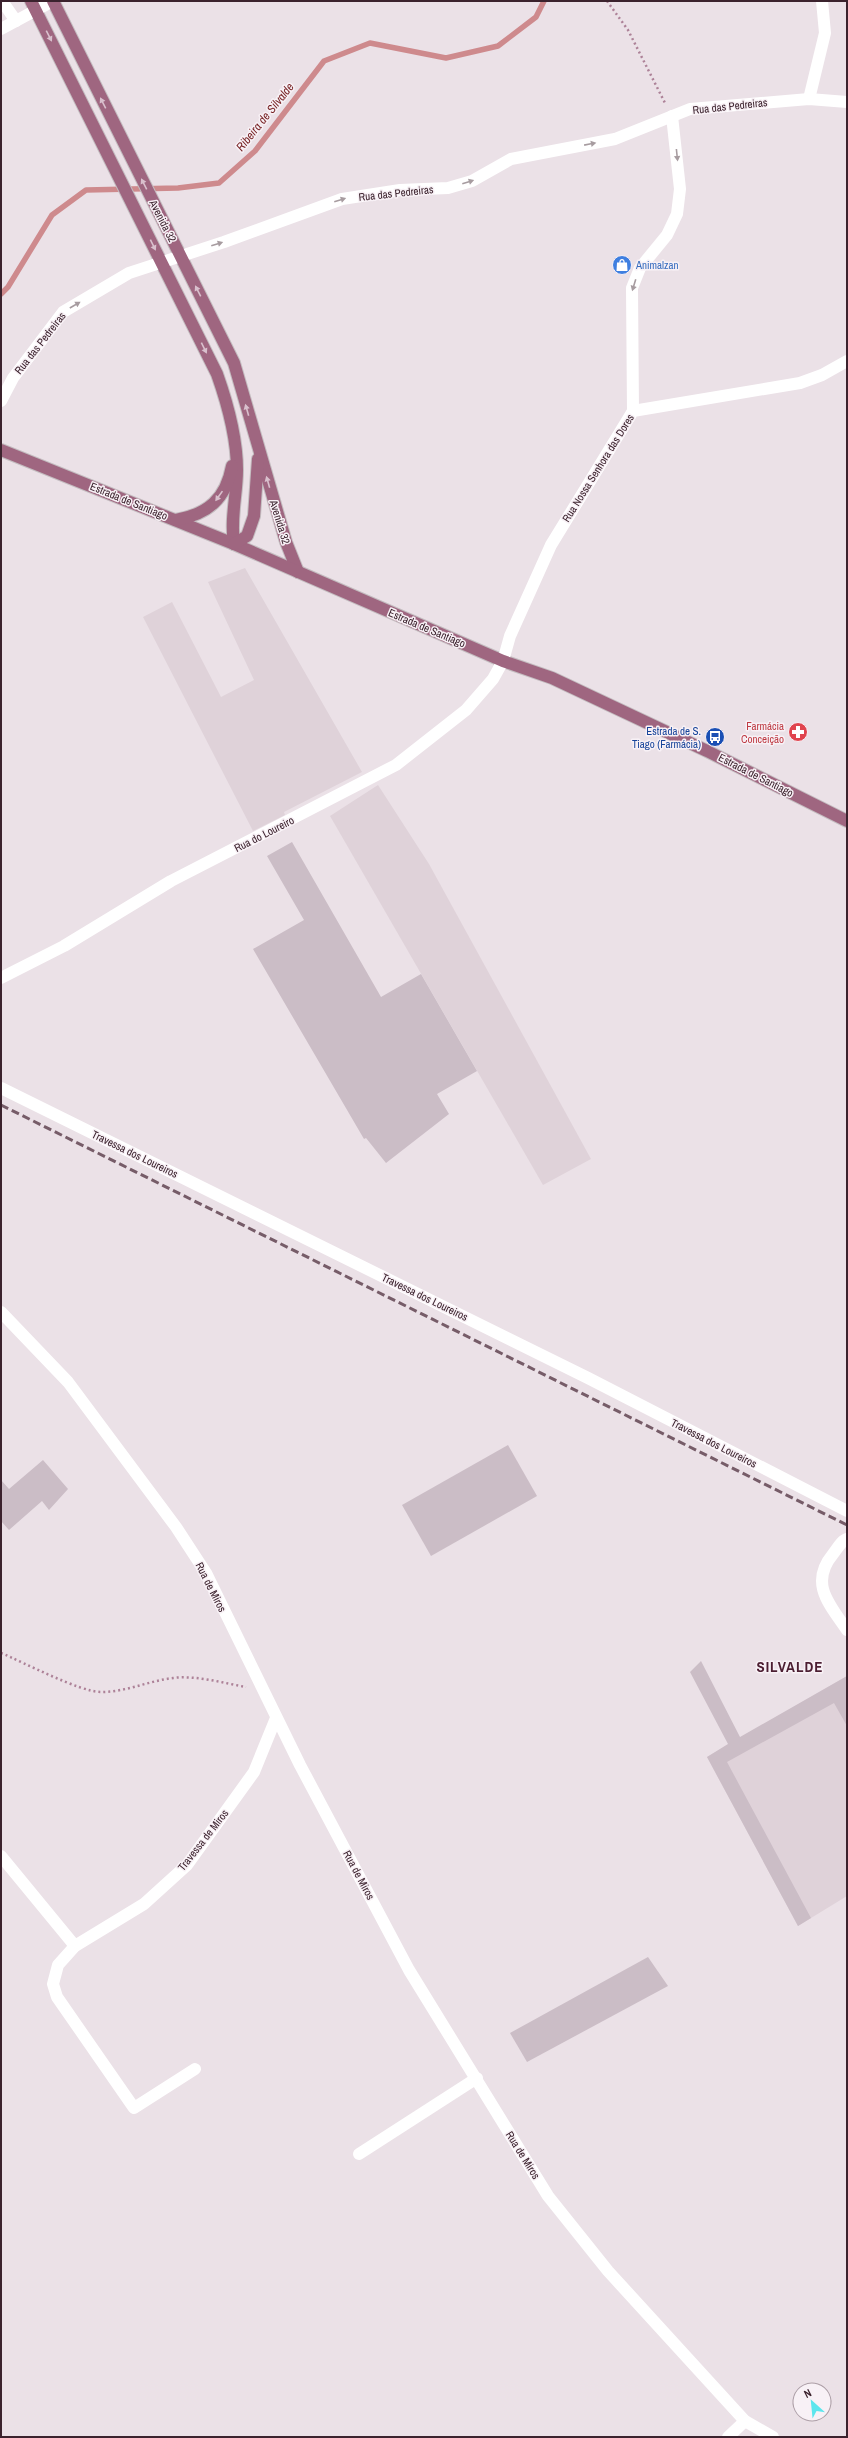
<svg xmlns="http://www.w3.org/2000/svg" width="848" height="2438" font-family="'Archivo Narrow',sans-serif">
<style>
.built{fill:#dfd2d9}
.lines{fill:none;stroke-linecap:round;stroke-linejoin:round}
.stream{stroke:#ce8a8d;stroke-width:5.5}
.building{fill:#cbbdc6}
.major-casing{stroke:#c4bdc0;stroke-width:14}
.path{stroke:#ad8298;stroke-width:2.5;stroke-dasharray:2 3;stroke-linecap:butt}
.minor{stroke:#fff;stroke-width:12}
.major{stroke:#9f6680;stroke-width:12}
.rail{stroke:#765c68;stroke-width:3;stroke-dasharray:8 4;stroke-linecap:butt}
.oneway{fill:#d9c0cd}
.oneway2{fill:#a79ca0}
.labels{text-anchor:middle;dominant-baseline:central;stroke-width:3;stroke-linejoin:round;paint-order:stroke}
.street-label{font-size:11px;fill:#3b222d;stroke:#f8f1f6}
.shop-label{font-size:11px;fill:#366cbe;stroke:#f8f1f6;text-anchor:start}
.health-label{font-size:11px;fill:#be3a42;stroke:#f8f1f6;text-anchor:end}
.transit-label{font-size:11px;fill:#164399;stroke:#f8f1f6;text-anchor:end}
.water-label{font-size:12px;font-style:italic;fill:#741e20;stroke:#f8f1f6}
.district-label{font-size:15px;font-weight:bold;letter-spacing:1px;fill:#4c1e32;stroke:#f8f1f6}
</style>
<rect width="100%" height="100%" fill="#ebe1e7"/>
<g class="built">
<polygon points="245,568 362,772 284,812 285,815 253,831 143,617 172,602 221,697 254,680 208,582"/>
<polygon points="378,785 429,864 591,1159 543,1185 330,816"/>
<polygon points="847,1676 847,1896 798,1926 707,1757"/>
</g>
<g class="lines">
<polyline class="stream" points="1,294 8,287 52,215 86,190 178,188 219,183 255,151 324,61 370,43 446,58 498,46 536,17 544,1"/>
</g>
<g class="building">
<polygon points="292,842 381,997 421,974 477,1071 437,1094 449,1114 386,1163 366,1138 364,1139 253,949 304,920 267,856"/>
<polygon points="508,1445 537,1496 431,1556 402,1505"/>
<polygon points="43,1460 68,1489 49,1510 42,1501 9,1530 1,1521 1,1480 9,1489"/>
<polygon points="701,1661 740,1737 847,1676 847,1726 834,1703 727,1762 811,1918 798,1926 707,1757 728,1744 690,1672"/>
<polygon points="648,1957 668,1986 527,2062 510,2033"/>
</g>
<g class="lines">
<defs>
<g id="major">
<path d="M31,1L217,374C228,405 237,437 237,470C237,495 230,518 234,544"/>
<polyline points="53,1 234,363 286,542 298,572"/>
<polyline points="1,450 234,544 503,661 552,678 707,751 847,821"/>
<path d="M176,520C208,514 226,499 232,466"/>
<polyline points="234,544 247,536 254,516 258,459"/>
</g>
</defs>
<use href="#major" class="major-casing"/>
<g class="path">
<polyline points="607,1 628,30 665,103"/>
<path d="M1,1653C23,1662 80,1692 101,1692C126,1692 148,1681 173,1678C196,1675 223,1683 246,1687"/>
</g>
<g class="minor">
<polyline points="2,1 16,21"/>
<polyline points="1,29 53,1"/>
<polyline points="809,99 825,33 822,1"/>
<polyline points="1,401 13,378 63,312 129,273 224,242 342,199 400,190 448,188 472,181 511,159 615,139 690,109 809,99 847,102"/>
<polyline points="633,411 632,288 640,268 667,235 677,214 680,189 672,116"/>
<polyline points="1,978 64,946 171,881 396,765 466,710 493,679 503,661 510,636 551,545 633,411 800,383 822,375 847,361"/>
<polyline points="1,1088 588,1378 847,1511"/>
<polyline points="1,1312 68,1382 176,1527 206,1573 300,1765 409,1970 548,2196 608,2271 745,2421 773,2437"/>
<path d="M847,1539C842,1540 837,1549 833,1554C809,1583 829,1604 847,1630"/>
<polyline points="1,1856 75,1946"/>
<polyline points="195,2069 134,2108 57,1997 53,1984 58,1965 75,1946 144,1904 187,1865 254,1772 276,1718"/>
<polyline points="359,2154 477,2078"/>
<polyline points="728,2437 745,2421"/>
</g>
<use href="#major" class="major"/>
<polyline class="rail" points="1,1105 847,1525"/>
</g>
<defs><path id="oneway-solid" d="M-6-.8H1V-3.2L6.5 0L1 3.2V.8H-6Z"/></defs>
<g class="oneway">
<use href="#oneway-solid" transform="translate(49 36) rotate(63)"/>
<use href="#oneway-solid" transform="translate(103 103) rotate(-117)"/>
<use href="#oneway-solid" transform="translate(144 184) rotate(-117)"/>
<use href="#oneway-solid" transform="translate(153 245) rotate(64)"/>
<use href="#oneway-solid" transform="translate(198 291) rotate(-117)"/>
<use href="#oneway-solid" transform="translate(204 348) rotate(64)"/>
<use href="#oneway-solid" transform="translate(247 410) rotate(-106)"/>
<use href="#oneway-solid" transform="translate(268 482) rotate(-106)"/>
<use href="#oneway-solid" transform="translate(219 496) rotate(125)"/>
</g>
<g class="oneway2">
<use href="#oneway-solid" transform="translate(590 144) rotate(-11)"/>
<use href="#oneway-solid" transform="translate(677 155) rotate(84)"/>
<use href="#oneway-solid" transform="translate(468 182) rotate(-18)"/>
<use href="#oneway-solid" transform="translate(340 200) rotate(-17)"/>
<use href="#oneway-solid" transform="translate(217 244) rotate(-17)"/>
<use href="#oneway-solid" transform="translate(634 285) rotate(107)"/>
<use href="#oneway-solid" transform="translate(75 305) rotate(-30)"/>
</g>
<defs>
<symbol id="shop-disc" viewBox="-11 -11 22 22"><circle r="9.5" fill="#3f7fe0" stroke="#f8f1f6"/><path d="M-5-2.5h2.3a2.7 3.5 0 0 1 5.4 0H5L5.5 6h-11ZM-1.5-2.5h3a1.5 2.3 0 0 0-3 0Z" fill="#fff"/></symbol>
<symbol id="pharmacy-disc" viewBox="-11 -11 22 22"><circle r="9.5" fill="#e0444e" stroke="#f8f1f6"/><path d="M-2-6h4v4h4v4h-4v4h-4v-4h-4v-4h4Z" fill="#fff"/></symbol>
<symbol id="bus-disc" viewBox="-11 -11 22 22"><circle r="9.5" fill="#1a4fb4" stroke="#f8f1f6"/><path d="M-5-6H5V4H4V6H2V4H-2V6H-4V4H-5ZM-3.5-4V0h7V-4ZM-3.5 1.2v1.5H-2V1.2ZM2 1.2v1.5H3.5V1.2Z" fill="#fff"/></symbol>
</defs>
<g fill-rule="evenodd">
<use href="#shop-disc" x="611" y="254" width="22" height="22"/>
<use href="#pharmacy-disc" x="787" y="721" width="22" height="22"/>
<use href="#bus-disc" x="704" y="726" width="22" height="22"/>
</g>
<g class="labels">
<g class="street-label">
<text transform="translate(730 106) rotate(-6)">Rua das Pedreiras</text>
<text transform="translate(396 193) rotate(-6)">Rua das Pedreiras</text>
<text transform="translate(163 221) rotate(63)">Avenida 32</text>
<text transform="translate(40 343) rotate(-52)">Rua das Pedreiras</text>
<text transform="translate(598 468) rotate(-58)">Rua Nossa Senhora das Dores</text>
<text transform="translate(129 501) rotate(22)">Estrada de Santiago</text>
<text transform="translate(280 522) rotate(73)">Avenida 32</text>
<text transform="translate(427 628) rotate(23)">Estrada de Santiago</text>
<text transform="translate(756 775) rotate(27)">Estrada de Santiago</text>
<text transform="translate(264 834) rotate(-27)">Rua do Loureiro</text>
<text transform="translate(135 1154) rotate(26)">Travessa dos Loureiros</text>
<text transform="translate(425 1297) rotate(26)">Travessa dos Loureiros</text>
<text transform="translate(714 1443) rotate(27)">Travessa dos Loureiros</text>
<text transform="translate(211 1587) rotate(63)">Rua de Miros</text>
<text transform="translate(203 1840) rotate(-52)">Travessa de Miros</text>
<text transform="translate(359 1875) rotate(62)">Rua de Miros</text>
<text transform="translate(523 2155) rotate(58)">Rua de Miros</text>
</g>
<g class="shop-label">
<text x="636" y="265">Animalzan</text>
</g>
<g class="health-label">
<text x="784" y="726">Farmácia<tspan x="784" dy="13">Conceição</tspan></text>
</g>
<g class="transit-label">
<text x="701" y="731">Estrada de S.<tspan x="701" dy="13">Tiago (Farmácia)</tspan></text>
</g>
<g class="water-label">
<text transform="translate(265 117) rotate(-51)">Ribeira de Silvalde</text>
</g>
<g class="district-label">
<text x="790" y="1666">SILVALDE</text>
</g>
</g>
<rect width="848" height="2438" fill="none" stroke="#3b222d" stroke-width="4"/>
<g transform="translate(812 2402) rotate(333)"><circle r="19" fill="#f8f1f6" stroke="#ac9ea6"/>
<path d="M0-3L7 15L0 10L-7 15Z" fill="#5ce6ed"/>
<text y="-6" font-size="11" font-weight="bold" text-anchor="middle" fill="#3b222d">N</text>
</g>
</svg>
